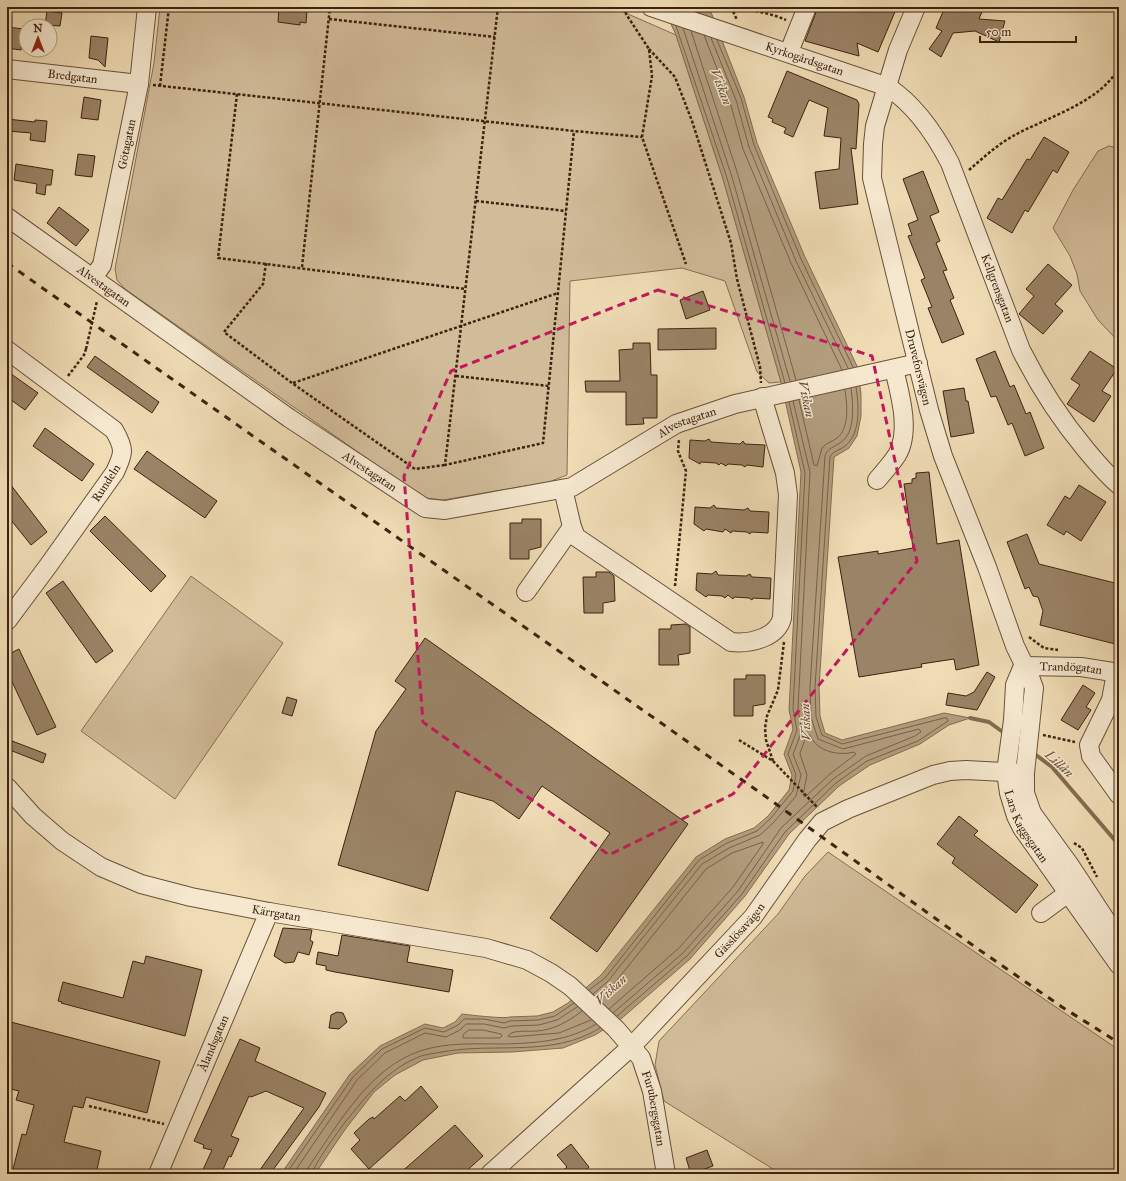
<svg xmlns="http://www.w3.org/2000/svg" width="1126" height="1181" font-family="'IM FELL Great Primer',serif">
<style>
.green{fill:#d1bc99;stroke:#876f54}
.water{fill:#b29d7d;stroke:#836c51}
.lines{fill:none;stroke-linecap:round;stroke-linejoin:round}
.shore{stroke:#786046;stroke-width:1}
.stream{stroke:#836c51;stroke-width:4}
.building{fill:#9a8366;stroke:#3d2210}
.minor-casing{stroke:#6a5039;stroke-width:20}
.path{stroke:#3d2210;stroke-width:2.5;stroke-dasharray:3 2;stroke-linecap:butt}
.minor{stroke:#f5e8cf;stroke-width:18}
.rail{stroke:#3d2210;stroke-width:3;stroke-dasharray:7 7;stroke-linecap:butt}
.path-bridge{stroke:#3d2210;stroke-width:2.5;stroke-dasharray:3 2;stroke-linecap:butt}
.marked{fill:none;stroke:#c2185b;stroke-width:3;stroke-dasharray:8 5;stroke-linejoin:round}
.labels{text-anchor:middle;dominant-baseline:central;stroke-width:3;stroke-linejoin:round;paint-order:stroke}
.street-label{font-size:12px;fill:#3d2210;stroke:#f5e8cf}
.water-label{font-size:13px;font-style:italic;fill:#604731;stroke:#f5e8cf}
</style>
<rect width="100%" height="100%" fill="#efdcb5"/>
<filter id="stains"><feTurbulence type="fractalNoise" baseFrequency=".005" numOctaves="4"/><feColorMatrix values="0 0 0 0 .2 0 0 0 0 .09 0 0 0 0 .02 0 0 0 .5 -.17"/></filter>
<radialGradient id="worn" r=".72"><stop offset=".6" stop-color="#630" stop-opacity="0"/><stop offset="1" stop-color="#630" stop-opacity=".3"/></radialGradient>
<g class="green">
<polygon points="160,7 612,7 676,35 723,179 781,382 769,383 757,372 725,281 682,268 570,281 567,475 549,482 443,500 426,498 408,487 125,289 117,280 115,269 154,63"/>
<polygon points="1109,146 1119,148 1119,342 1098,320 1080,291 1077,274 1070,256 1053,228 1073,190 1098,151"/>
<polygon points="191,576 283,643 175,799 81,731"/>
<polygon points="828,852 1119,1050 1119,1174 781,1174 664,1101 655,1065 659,1041 778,914 805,876"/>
</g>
<path class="water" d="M663,7H709L744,97L757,143L805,257L857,366L861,394V416L857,436L849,448L834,457L819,687L820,716L825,733L842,740L944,713L970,718L949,725L920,744L870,765L839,786L789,834L745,896L690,959L622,1018L595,1035L563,1048L512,1052L458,1053L423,1060L395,1075L374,1092L344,1131L315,1174H281L350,1074L380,1046L425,1024L443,1028L455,1022L462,1014C470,1015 505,1019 509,1017L537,1016L553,1012L568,1003L601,975L696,857L725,839L754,828L768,816L789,790L792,775L784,754L793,729L789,710L801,472L781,382L723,179L676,35Z"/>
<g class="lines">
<g class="shore">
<polyline points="676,26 727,178 785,383"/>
<polyline points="683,28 732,177 790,381"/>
<polyline points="691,31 738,175 796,380"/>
<polyline points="704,35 730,102 743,149 791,263 842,370"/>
<polyline points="711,38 736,100 749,147 796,261 848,368"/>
<polyline points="717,40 741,98 754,145 801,259 853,367"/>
<path d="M799,400L814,465L817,466L822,448C826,443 832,442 837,438C850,428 847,403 845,390"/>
<path d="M807,735H810C817,752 839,756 854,752L856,754L830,774L805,797L803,795L807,775L800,754Z"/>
<polyline points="589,990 605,978 699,860 727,843 757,831 771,818 793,791 796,775 788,754 797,730 793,709 805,473 789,402"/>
<polyline points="593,994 608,981 702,864 729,848 760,835 774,822 796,796 801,775 793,754 802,731 798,709 810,472 793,401"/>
<polyline points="597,998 613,985 706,869 732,853 763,842 763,844 733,887 679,948 609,1009"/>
<path d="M582,1011C569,1021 554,1030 537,1031C529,1032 512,1029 508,1036L511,1037L559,1033L591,1020"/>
<path d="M613,1013L683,953L738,891L781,828L833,779L866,756L915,736L921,732L919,729L843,749L818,739L811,717L810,687L825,456C827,448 835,447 841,442C856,432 853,404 851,388"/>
<path d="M617,1016L687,956L742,894L785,832L836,783L867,761L918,741L948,721L947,718H944L842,744L822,735L816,717L815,687L830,457C833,451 840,450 845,446C861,434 859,405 856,387"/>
<polygon points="469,1030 483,1030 501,1034 502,1036 500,1038 463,1038 463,1035"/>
<polyline points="286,1174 353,1077 382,1049 425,1028 444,1032 458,1025 464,1019 484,1019 504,1023 510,1021 538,1020 555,1016 574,1003"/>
<polyline points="293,1174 357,1080 385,1053 425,1033 446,1037 460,1030 466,1024 484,1024 504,1028 512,1026 539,1025 557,1020 577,1007"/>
<path d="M307,1174L308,1168C337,1126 369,1068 420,1051C447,1042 477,1044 505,1044C536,1043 569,1041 596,1024"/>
<path d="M312,1174C313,1165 340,1129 346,1121C367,1095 389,1068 421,1056C428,1054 436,1053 442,1052C495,1042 552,1058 600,1028"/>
</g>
<g class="stream">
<polyline points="970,718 989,722 1007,735"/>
<polyline points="1032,752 1052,767 1119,845"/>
</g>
</g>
<g class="building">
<polygon points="279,7 302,7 301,10 307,10 306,23 300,22 300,25 278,22"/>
<polygon points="818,7 897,7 878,52 857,43 859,56 805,41"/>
<polygon points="945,7 984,7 979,19 1005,21 999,42 975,31 953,33 941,57 929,49 942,31 936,28"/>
<polygon points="47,11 62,13 60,26 45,25"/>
<polygon points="7,27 24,29 21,50 7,48"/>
<polygon points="91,36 108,38 105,67 98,60 89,58"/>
<polygon points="787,71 857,100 859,104 856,149 851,148 858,204 820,209 815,172 839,169 841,138 824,136 828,108 809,100 793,137 784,133 786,128 772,122 773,119 768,117"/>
<polygon points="84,97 101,100 98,120 81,118"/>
<polygon points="7,119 35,122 35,120 47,121 45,142 30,140 31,133 7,131"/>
<polygon points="1044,137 1069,152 1057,173 1053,170 1028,212 1025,210 1012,233 987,218 998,198 1002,200 1027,159 1030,160"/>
<polygon points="78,154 95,156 92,177 75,175"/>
<polygon points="16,164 53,170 51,185 46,185 45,195 36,193 37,184 14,180"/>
<polygon points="923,171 939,212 930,216 940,241 936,243 947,270 943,271 954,298 950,300 964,334 942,343 928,308 932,307 921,280 925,278 908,236 912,235 908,224 918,220 903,179"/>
<polygon points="59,207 89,230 76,246 47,223"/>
<polygon points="1048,264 1072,285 1055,304 1063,311 1043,334 1019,314 1034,296 1026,289"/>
<polygon points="703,291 710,310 686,319 680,300"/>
<polygon points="716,328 716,349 658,350 658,329"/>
<polygon points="633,343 650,343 651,375 657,375 657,418 643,418 644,424 626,425 626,392 586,392 585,381 620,381 619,350 633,349"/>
<polygon points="995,351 1010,387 1014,385 1026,414 1030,412 1044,448 1025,456 1012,423 1008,425 996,396 991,397 976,359"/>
<polygon points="1090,351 1117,369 1102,391 1111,396 1094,422 1067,404 1080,385 1071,379"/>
<polygon points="95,356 159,402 152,413 87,367"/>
<polygon points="7,371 38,393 25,410 7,397"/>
<polygon points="964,388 966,401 968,401 974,433 951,437 943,391"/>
<polygon points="45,428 94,464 82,481 33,446"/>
<polygon points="709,439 711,442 740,444 743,441 745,444 765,445 763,467 747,465 745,467 742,465 728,464 726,466 721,463 719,465 716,463 701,462 700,464 689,458 690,440 705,441"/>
<polygon points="147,451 217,501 205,518 134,469"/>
<polygon points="929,472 937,544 959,540 979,665 956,670 954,659 921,664 922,667 859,677 838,557 878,551 878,554 913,548 904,484 912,483 912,479 916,478 916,473"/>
<polygon points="7,480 47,532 31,545 7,515"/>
<polygon points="1079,485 1106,502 1081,541 1066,531 1064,535 1047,525 1065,496 1070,499"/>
<polygon points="714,505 716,508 744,510 748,508 750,511 769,512 768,533 751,532 750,534 747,532 732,531 731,533 725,529 723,532 706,529 704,531 694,524 695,507 710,508"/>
<polygon points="105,516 166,576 151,592 90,531"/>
<polygon points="522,519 541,519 541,547 529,550 529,559 510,559 510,523 522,523"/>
<polygon points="1027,534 1039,564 1119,584 1119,645 1040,625 1043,611 1038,597 1033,596 1029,587 1025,589 1007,542"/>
<polygon points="716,571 718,575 746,576 750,574 752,577 771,578 770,599 753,598 752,600 749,598 734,597 733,599 728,595 725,598 722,596 708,595 706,597 696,590 697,573 712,574"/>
<polygon points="596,572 609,572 614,576 615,601 603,603 603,613 584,613 583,577 596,577"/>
<polygon points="63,581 113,651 96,663 46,593"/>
<polygon points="686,624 690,627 690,653 678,655 679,665 659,665 659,629 671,629 671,625"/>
<polygon points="425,638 688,824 597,952 550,918 610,833 542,786 519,819 493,801 456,791 428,891 338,865 376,731 406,689 395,681"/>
<polygon points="19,649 56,727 37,735 7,671 7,655"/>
<polygon points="987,672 995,677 977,710 946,705 948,693 966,696 974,692"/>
<polygon points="746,675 765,675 765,704 753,706 753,716 734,716 734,679 746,679"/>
<polygon points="1083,685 1095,693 1086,707 1091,710 1078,730 1061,720"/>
<polygon points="287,697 297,700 292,716 282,713"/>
<polygon points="7,739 46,754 43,763 7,749"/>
<polygon points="959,816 978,831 974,835 1038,885 1016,913 952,863 955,858 937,844"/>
<polygon points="283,928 312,930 310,940 313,942 309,955 298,952 294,962 285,963 274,956"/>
<polygon points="342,935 410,946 407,962 453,970 449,992 335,972 326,970 326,966 316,964 318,952 338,956"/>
<polygon points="146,956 202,970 185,1036 61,1003 62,1002 58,1001 63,982 123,998 133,961 144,964"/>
<polygon points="337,1012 343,1013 347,1022 339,1029 329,1028 331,1015"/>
<polygon points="7,1021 160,1061 147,1113 86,1097 83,1108 73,1106 64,1142 101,1151 96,1174 15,1174 13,1169 22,1134 26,1135 34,1105 16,1100 19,1091 7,1088"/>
<polygon points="240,1039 260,1048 255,1061 326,1093 319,1107 270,1174 257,1174 304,1108 266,1091 251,1097 249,1096 231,1136 239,1139 231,1157 229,1156 221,1174 201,1174 212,1150 203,1148 204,1145 194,1141"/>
<polygon points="421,1086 438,1107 369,1169 351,1149 360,1140 354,1133 369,1119 373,1117 374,1119 400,1096 405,1101"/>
<polygon points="455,1125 483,1156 463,1174 399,1174"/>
<polygon points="571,1144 589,1167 583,1174 559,1174 567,1167 557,1155"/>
<polygon points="707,1150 713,1166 691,1174 686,1158"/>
</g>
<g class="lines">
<defs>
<g id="minor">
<path id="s1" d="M651,7L888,87C915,105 935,134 950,163L1021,350C1039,386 1061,420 1087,451C1097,463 1107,475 1119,485"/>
<path id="s2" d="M916,7L898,50L875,126L873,144L872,178L878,203L929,410L943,456L987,567L1015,646L1030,677L1034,688L1025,773V793L1032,813L1069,864L1119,940"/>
<polyline points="789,52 807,7"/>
<path id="s3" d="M7,69L139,84"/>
<path id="s4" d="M7,217L289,418L425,508L445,510L572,487L676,424L735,404L918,363"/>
<path id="s5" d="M93,278L102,265L139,84L147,7"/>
<path d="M7,350L114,430C125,449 124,453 115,472L48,566L7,621"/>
<path d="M877,480C884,472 891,464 897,455C911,432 900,394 894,369"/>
<path d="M563,489L572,527L576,537L731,642C750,644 777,638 782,618L788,495L785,473L762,397"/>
<polyline points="526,592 572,527"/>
<path id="s6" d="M1023,666L1015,685L1013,720L1006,772L1009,793L1016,816L1022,828L1119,965"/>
<path id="s7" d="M1023,666L1081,667L1119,673"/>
<polyline points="1116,673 1111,700 1089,745 1091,756 1119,795"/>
<path id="s8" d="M7,787L33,816L62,841L101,867L141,884L191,897L269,912L486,948L527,960L551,973L570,986L616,1029L641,1058L652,1091L666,1174"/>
<polyline points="1041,913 1068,893"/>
<path id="s9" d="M158,1174L269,912"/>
<path id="s10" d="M490,1174L632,1046L753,917L807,840L822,822L848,809L933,775L950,771L966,770L1025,773"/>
</g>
</defs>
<use href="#minor" class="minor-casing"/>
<g class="path">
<polyline points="498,7 445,465 543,443 574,131"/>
<polyline points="626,7 626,14 649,49 652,76 642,137 686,264"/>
<polyline points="731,7 737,20"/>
<path d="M741,7C756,12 771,13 786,20"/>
<polyline points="329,19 495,37"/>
<polyline points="649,49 675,77 692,121 731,243 737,279 760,367 761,383"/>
<polyline points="153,85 574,131 642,137"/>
<polyline points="160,86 169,7"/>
<polyline points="237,94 218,258 466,289"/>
<path d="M969,170C983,158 997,145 1013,136C1045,118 1102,102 1119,67"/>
<polyline points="476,201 566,211"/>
<polyline points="266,263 263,284 224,332 292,383 415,469 445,465"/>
<polyline points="302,267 330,7"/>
<polyline points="68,376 84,355 86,349"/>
<polyline points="456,376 549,386"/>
<polyline points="293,383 558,293"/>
<polyline points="675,586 686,471 678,451 679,439"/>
<polyline points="1029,637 1044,648 1058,650"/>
<polyline points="1043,735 1075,742"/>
<polyline points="739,740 773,761 818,808"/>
<polyline points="773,761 766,740 765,728 767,716 778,690 784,642"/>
<polyline points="1074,843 1082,848 1097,877"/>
<polyline points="89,1106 164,1124"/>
</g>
<use href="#minor" class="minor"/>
<polyline class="rail" points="7,263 762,794 978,949 1062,1007 1119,1043"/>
<polyline class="path-bridge" points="86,349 97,301"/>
</g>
<path class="marked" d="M658,290L872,356L917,561L733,794L609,855L423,722L404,476L451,371Z"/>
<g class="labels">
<g class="street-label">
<text stroke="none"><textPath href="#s1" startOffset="162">Kyrkogårdsgatan</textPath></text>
<text stroke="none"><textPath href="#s3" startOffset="66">Bredgatan</textPath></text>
<text stroke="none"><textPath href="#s5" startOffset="139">Götagatan</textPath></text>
<text stroke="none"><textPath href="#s4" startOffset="119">Alvestagatan</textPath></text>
<text stroke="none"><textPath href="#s1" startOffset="483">Kellgrensgatan</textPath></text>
<text stroke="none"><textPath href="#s2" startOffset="373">Druveforsvägen</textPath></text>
<text stroke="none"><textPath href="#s4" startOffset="791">Alvestagatan</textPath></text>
<text stroke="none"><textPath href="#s4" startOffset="443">Alvestagatan</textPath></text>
<text transform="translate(106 483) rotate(-57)">Rundeln</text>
<text stroke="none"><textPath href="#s7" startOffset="48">Trandögatan</textPath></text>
<text stroke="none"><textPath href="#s6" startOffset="167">Lars Kaggsgatan</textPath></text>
<text stroke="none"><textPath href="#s8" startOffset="306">Kärrgatan</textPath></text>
<text stroke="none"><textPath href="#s10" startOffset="349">Gässlösavägen</textPath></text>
<text stroke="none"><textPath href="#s9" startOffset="142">Ålandsgatan</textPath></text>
<text stroke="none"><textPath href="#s8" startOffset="765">Furubergsgatan</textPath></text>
</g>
<g class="water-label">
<text transform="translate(721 87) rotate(69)">Viskan</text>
<text transform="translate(806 399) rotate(78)">Viskan</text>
<text transform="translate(806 722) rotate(-92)">Viskan</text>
<text transform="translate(1059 764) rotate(43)">Lillån</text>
<text transform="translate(611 990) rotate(-42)">Viskan</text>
</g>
</g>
<rect width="1126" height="1181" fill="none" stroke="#efdcb5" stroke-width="24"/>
<rect x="8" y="8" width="1110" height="1165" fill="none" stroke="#3d2210" stroke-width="2"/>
<rect x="12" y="12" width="1102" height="1157" fill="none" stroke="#3d2210"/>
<g transform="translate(38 38)"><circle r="19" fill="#f5e8cf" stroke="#ab9983"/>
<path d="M0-3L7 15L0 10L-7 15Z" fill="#8f2418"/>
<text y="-6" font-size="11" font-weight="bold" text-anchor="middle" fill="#3d2210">N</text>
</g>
<path d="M980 36v6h96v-6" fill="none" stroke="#3d2210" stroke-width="2"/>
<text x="986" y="36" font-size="12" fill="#3d2210" stroke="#f5e8cf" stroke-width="3" paint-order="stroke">50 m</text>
<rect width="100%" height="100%" filter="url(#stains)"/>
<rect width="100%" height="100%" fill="url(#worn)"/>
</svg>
